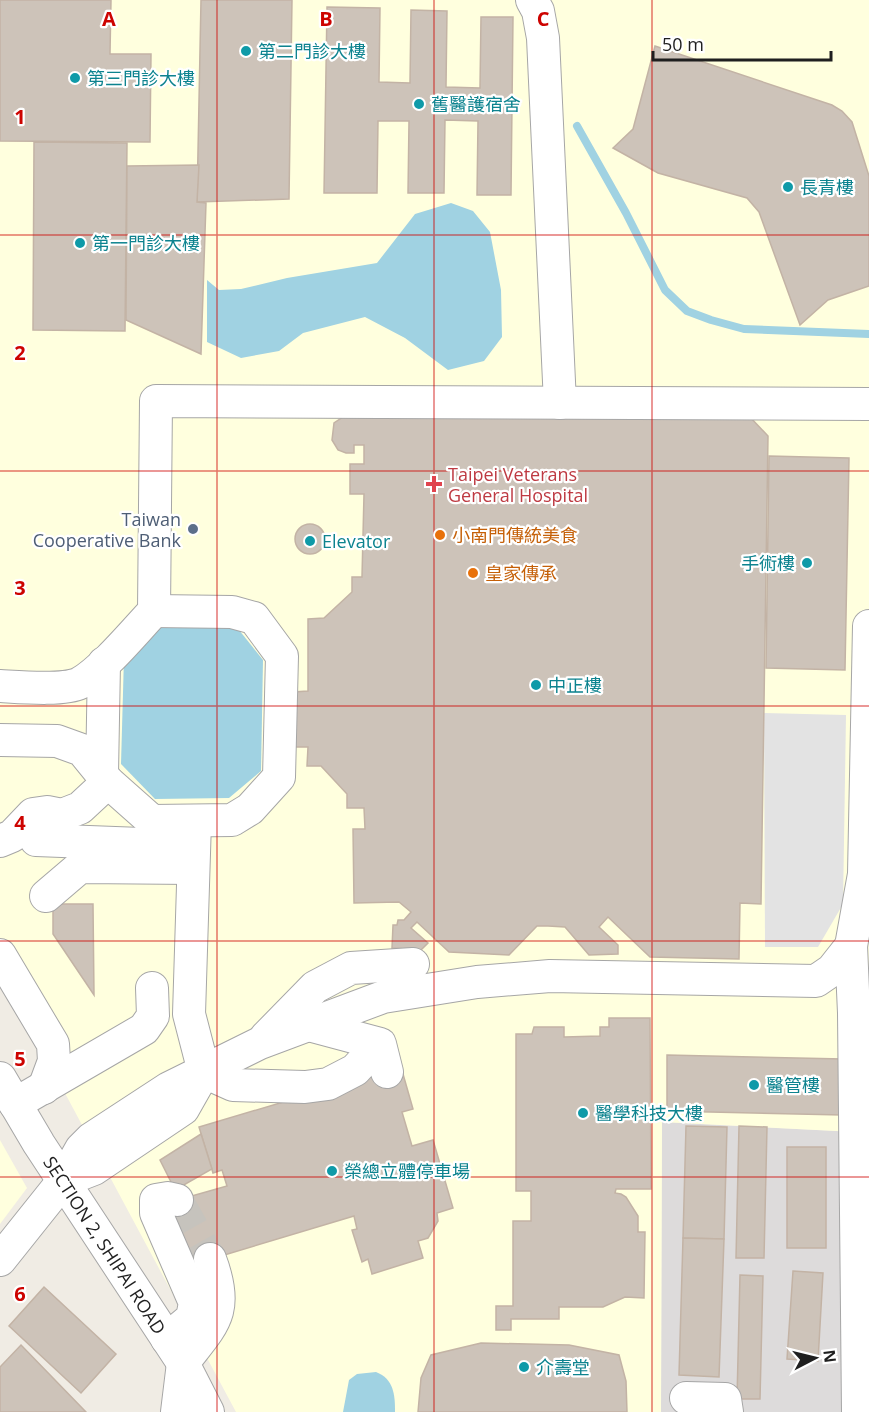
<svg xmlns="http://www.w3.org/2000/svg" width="869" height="1412" font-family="'Open Sans','Noto Sans TC',sans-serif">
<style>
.residential{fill:#dddbdb}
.education{fill:#ffffde}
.parking{fill:#e3e3e3}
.water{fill:#a0d2e2}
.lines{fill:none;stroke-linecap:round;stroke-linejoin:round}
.stream{stroke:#a0d2e2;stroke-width:8}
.building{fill:#cdc3b9;stroke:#c3b3a5;stroke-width:1.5}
.minor-tunnel{stroke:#c6c3bd;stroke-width:32;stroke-dasharray:32 16;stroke-linecap:butt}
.minor-casing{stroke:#a6a6a6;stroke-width:34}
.minor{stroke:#fff;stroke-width:32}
.grid{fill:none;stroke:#cd0300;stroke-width:1.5;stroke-opacity:0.55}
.culture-dot{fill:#0f9aa8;stroke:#fff;stroke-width:2}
.health-dot{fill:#e0444e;stroke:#fff;stroke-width:2}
.service-dot{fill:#5c6f8a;stroke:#fff;stroke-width:2}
.food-dot{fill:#e8710a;stroke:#fff;stroke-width:2}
.labels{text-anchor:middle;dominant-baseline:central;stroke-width:4.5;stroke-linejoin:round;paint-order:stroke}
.culture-label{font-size:18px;fill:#0d838f;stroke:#fff;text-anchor:start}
.health-label{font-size:18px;fill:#be3a42;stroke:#fff;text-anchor:start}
.service-label{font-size:18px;fill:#4e5e75;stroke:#fff;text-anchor:end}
.food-label{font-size:18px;fill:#c56008;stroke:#fff;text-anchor:start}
.street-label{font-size:18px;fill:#1f1f1f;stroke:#fff}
.grid-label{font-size:20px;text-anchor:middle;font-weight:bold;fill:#cd0300;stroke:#fff;stroke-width:4.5;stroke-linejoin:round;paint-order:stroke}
</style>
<rect width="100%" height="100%" fill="#f0ece4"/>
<polygon class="residential" points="869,968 869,1412 661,1412 662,1122 856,1132 864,974"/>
<g class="education">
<polygon points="0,0 869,0 869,968 864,974 856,1132 662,1122 661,1412 236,1412 0,972"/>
<polygon points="0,1140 27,1188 0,1224"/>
</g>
<polygon class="parking" points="764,713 846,715 843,904 818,947 765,947"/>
<g class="water">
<polygon points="451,203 473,211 490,232 501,290 502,337 484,361 448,370 405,338 365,317 303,333 279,351 241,358 207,342 207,280 219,290 241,289 287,278 377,263 415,214"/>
<polygon points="158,624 235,625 263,660 261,771 229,798 155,799 121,764 124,657"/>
<path d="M376,1372C394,1379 395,1395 395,1412H343L349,1380L357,1374Z"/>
</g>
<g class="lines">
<polyline class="stream" points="577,126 626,213 665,290 687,311 711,320 744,329 869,334"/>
</g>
<g class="building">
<polygon points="0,0 111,0 110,54 151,54 150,142 0,141"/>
<polygon points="201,0 292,0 289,199 197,202"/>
<polygon points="327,7 380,8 379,82 410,83 411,10 447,11 446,87 480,88 481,17 513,17 511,195 477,195 478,121 445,120 444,193 408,193 409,121 378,121 377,193 324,193"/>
<polygon points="655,46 832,105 842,111 852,122 869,176 869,286 828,300 800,325 759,212 747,198 658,173 613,148 633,129"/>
<polygon points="34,142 127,143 125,331 33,330"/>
<polygon points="199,165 197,202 206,203 201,354 126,320 127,166"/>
<polygon points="346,415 749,416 768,436 761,904 740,903 739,959 650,957 608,917 599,927 618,945 618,954 589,955 565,927 548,926 537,926 509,955 449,952 417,922 411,928 428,943 421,950 392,948 393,925 397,925 398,920 404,920 411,912 399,902 354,903 353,829 365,829 364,808 347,808 347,794 321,766 307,766 308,747 293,747 293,692 308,691 308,619 324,618 352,592 352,577 362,577 364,494 350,494 350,464 364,464 364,445 354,445 354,453 346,453 338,450 332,440 334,423"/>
<polygon points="769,456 849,458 845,670 766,668"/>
<circle cx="310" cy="539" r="15"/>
<polygon points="53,904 93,904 94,995 53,934"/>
<polygon points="609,1018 650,1018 651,1189 616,1189 615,1193 621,1194 626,1197 638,1216 638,1232 645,1232 644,1298 625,1297 603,1307 559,1307 559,1319 511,1319 511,1330 496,1330 496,1306 513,1306 513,1221 531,1221 531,1191 516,1191 516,1034 532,1034 534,1027 564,1027 564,1037 600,1036 600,1027 609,1027"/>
<polygon points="667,1055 843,1059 842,1115 667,1111"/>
<polygon points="401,1067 413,1109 402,1112 412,1146 433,1140 453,1208 437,1213 438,1221 428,1238 418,1241 423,1258 372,1274 368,1259 362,1262 352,1230 357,1229 354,1216 181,1268 160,1205 227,1186 222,1170 213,1173 199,1127"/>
<polygon points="686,1126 727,1127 724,1239 683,1238"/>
<polygon points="739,1126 767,1127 764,1258 736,1258"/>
<polygon points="201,1134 212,1169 175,1190 160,1160"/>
<rect x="787" y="1147" width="39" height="101"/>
<polygon points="683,1238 724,1239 719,1377 679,1375"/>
<polygon points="793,1271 823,1273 818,1361 787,1359"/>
<polygon points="740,1275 763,1276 760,1399 737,1399"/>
<polygon points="44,1287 116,1354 81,1393 9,1326"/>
<polygon points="481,1343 569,1345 619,1355 626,1381 627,1412 418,1412 421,1378 431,1355"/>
<polygon points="21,1345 86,1412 0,1412 0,1367"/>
</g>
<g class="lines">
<polyline class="minor-tunnel" points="177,1200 210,1259"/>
<defs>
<g id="minor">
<polyline points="532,0 538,11 543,38 560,403"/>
<path d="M0,686C19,687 64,691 80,683C103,670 135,631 154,611L156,401L869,404"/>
<polyline points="0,740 57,741 82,750 108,782 152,821 232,820 250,809 279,777 282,656 254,618 232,612 154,611"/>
<polyline points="102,774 104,663"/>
<polyline points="36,840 194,846"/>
<polyline points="0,841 12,836 33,814 47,812 62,815 80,808 108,782"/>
<polyline points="46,896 80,867 193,868"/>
<polyline points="851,946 854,1013 858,1412"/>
<polyline points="0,955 53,1044 54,1061 44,1088"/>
<polyline points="309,1025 380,1044 387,1072"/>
<polyline points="266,1037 315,987 351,968 413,964"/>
<polyline points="204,1072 233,1085 305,1087 328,1084 355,1070 369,1055"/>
<polyline points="0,1078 39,1144 183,1363 208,1412"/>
<polyline points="15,1104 144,1029 153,1016 152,988"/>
<polyline points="63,1181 94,1169 183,1109 204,1072 189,1014 195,821"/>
<polyline points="0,1260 63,1181 81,1149 91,1139 169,1088 260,1043 383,997 477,982 550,976 816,981 832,970 851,946 864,874 869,626"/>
<polyline points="167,1339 192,1318 195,1303 156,1213 156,1200 168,1198 177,1200"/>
<path d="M183,1363C214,1323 230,1312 210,1259"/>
<polyline points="686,1398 725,1399 727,1412"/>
<polyline points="177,1412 183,1363"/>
</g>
</defs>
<use href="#minor" class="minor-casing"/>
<use href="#minor" class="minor"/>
</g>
<path class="grid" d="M217,0V1412M434,0V1412M652,0V1412M0,235H869M0,471H869M0,706H869M0,941H869M0,1177H869"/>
<g class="culture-dot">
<circle cx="246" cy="51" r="6"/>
<circle cx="75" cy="78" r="6"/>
<circle cx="419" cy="104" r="6"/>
<circle cx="788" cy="187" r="6"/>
<circle cx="80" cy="243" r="6"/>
<circle cx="310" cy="541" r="6"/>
<circle cx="807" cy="563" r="6"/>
<circle cx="536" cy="685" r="6"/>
<circle cx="754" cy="1085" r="6"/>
<circle cx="583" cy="1113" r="6"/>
<circle cx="332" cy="1171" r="6"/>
<circle cx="524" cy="1367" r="6"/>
</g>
<path class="health-dot" d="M431 475h6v6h6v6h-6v6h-6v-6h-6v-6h6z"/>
<circle class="service-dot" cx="193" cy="529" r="6"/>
<g class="food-dot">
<circle cx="440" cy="535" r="6"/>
<circle cx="473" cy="573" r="6"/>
</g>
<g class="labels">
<g class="culture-label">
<text x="258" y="51">第二門診大樓</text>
<text x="87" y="78">第三門診大樓</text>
<text x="431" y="104">舊醫護宿舍</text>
<text x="800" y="187">長青樓</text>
<text x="92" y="243">第一門診大樓</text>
<text x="322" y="541">Elevator</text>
<text x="795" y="563" text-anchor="end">手術樓</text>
<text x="548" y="685">中正樓</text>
<text x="766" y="1085">醫管樓</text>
<text x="595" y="1113">醫學科技大樓</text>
<text x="344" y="1171">榮總立體停車場</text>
<text x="536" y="1367">介壽堂</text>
</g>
<g class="health-label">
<text x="448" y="474">Taipei Veterans<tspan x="448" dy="21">General Hospital</tspan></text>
</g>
<g class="service-label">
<text x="181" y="519">Taiwan<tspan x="181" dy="21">Cooperative Bank</tspan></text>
</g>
<g class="food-label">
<text x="452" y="535">小南門傳統美食</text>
<text x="485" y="573">皇家傳承</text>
</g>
<g class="street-label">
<text transform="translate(105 1245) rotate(57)">SECTION 2, SHIPAI ROAD</text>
</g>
</g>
<g class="grid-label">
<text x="109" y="26">A</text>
<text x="326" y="26">B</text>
<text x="543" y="26">C</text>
<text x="20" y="124">1</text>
<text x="20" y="360">2</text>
<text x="20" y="595">3</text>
<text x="20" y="830">4</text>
<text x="20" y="1066">5</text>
<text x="20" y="1301">6</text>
</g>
<g transform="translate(815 1358) rotate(83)" stroke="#ffffff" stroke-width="4.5" paint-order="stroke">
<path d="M0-4.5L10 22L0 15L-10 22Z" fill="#1f1f1f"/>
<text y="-9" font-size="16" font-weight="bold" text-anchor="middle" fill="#1f1f1f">N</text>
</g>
<path d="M653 51v9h178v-9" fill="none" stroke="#1f1f1f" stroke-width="3"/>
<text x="662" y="51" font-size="18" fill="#1f1f1f" stroke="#ffffff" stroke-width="4.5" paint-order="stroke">50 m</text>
</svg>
